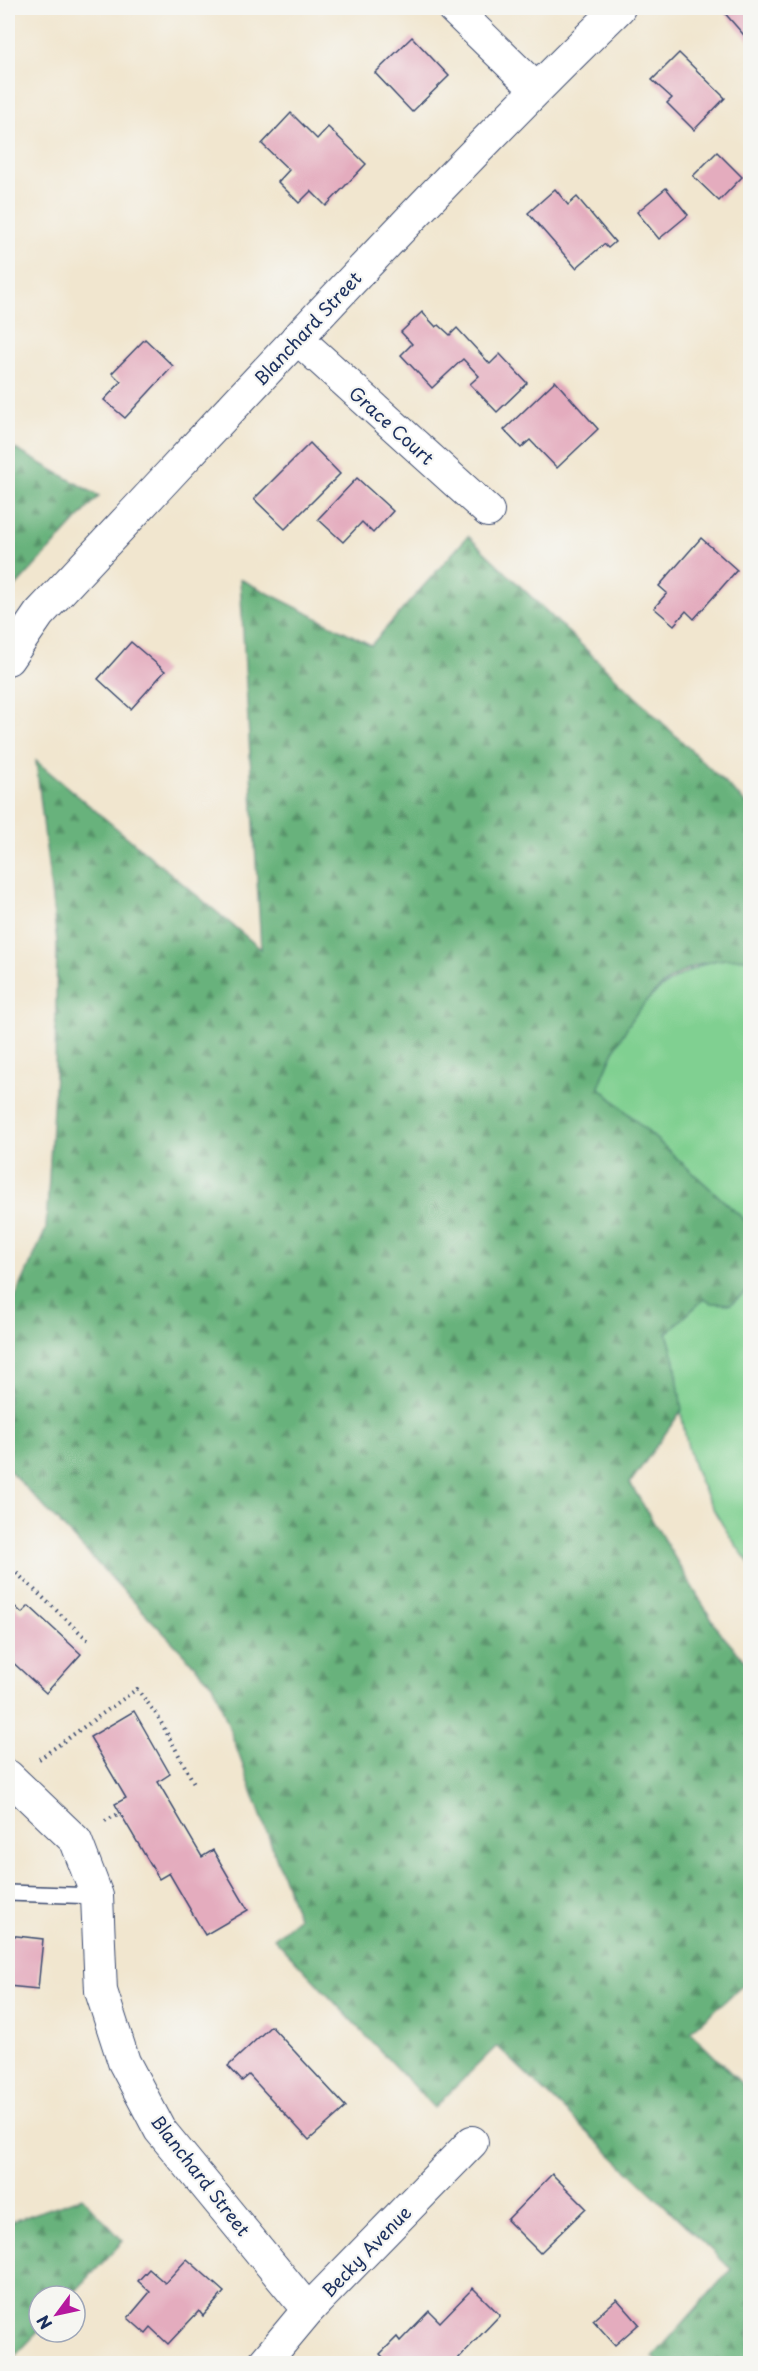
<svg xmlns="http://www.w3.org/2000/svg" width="758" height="2371" font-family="'Playpen Sans',sans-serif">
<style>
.green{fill:#80d091;stroke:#4e8078;stroke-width:1.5}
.forest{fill:url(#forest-firs);stroke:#42706c;stroke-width:1.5}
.building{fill:#e4acbe}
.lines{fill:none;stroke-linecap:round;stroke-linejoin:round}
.service-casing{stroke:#3b4a6f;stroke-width:18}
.minor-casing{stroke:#3b4a6f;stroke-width:34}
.path{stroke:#3b4a6f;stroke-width:4;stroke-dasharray:1.5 4.5;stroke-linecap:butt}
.service{stroke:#fff;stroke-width:15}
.minor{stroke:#fff;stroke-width:32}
.labels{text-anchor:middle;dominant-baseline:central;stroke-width:4.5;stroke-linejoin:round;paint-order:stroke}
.street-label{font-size:18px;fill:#1b2f5e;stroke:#f6f6f2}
</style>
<defs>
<pattern id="forest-firs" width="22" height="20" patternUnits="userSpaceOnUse" patternTransform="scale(1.5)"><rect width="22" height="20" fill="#68b27b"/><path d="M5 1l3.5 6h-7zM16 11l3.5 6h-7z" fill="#559168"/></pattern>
</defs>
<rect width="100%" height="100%" fill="#f6f6f2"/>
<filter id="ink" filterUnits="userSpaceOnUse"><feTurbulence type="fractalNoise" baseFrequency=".0167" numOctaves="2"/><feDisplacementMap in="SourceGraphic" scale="12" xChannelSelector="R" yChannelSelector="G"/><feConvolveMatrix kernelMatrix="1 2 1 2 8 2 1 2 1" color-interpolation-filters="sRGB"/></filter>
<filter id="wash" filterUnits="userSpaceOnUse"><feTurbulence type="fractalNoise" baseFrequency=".008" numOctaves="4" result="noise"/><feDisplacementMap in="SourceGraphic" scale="24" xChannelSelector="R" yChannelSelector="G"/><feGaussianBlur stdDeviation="1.35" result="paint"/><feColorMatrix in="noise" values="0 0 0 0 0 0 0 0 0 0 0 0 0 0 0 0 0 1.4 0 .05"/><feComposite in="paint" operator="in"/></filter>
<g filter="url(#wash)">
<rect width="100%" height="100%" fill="#f1e6cf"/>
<g class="green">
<path d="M724,957L750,959V1225L599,1087C626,1015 650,981 724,957Z"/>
<path d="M750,1288V1564C725,1532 699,1490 689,1451C678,1412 679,1372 667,1333L704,1299L731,1304Z"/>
</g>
<g class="forest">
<polygon points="8,445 99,496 8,595"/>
<path d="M468,536L750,807V959C667,952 625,1016 599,1087L750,1225V1288L731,1304L711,1303L704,1299L667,1333L675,1361L682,1410L630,1483L718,1630L750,1667V1979L690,2032L750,2092V2363H660L653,2357L731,2269L497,2046L434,2108L274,1938L298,1918L214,1686L8,1469V1314L46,1229L55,1073L57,942L36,761L261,949L240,579L371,645Z"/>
<polygon points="82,2197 123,2241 71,2296 39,2296 39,2331 8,2363 8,2223"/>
</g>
<g id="blocks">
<g class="building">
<polygon points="724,8 750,8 750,42 722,10"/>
<polygon points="412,37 449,76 412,112 375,73"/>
<polygon points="679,53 725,98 694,130 667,103 672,98 652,80"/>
<polygon points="291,113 317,139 328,127 366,164 326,206 311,191 299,203 278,182 289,170 262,144"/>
<polygon points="717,152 742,177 719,201 693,176"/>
<polygon points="666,188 688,215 659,239 637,212"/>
<polygon points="555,189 568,205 577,197 615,242 608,248 604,244 576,268 528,213"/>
<polygon points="422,312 436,327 439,325 450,335 457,328 490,364 500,354 527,383 497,412 470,384 479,376 463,359 432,388 401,355 412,344 401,332"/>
<polygon points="145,339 173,366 125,418 104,400 121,382 112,373"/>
<polygon points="555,381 598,429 557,468 530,440 521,448 504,430"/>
<polygon points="310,443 340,474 285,529 254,499"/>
<polygon points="357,478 393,511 373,533 362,522 343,542 318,519"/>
<polygon points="701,538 737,570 694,619 686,611 674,625 654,608 667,593 659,586"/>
<polygon points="131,642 165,671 131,709 98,679"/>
<polygon points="8,1600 22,1613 29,1606 81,1654 46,1693 8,1658"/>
<polygon points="134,1711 170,1774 158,1782 202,1857 213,1850 248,1910 205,1935 169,1873 159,1879 120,1813 115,1804 126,1798 90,1737"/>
<polygon points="8,1935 43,1939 38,1989 8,1986"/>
<polygon points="271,2026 346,2107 309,2140 249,2075 242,2081 228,2066"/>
<polygon points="552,2174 586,2208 540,2253 507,2220"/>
<polygon points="187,2259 224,2292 203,2316 199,2311 168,2344 151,2328 146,2334 128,2318 150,2292 138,2281 149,2269 165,2283"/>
<polygon points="473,2288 500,2315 453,2364 390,2364 380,2354 397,2337 400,2341 429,2311 440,2322"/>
<polygon points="617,2299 639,2324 615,2345 593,2320"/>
</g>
</g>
</g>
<g filter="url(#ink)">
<use href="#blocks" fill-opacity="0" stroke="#3b4a6f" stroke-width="1.5"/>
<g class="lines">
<defs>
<polyline id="service" points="8,1893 97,1896"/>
<g id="minor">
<polyline points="453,8 536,89"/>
<polyline points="297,338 488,511"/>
<path d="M8,659L39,614C231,410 419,203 619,8"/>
<polyline points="8,1776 76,1841 97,1896 101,1991 124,2062 160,2130 308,2310"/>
<polyline points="263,2364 308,2310 472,2142"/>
</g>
</defs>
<use href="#service" class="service-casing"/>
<use href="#minor" class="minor-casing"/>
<g class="path">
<polyline points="8,1565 88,1640"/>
<polyline points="39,1759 137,1689 157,1715 194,1783"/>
<polyline points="105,1821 120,1813"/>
</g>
<use href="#service" class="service"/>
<use href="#minor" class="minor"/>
</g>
</g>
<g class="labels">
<g class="street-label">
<text transform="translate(307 328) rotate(-47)">Blanchard Street</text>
<text transform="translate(392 425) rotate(42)">Grace Court</text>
<text transform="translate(201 2175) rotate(52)">Blanchard Street</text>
<text transform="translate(366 2251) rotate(-46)">Becky Avenue</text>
</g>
</g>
<rect width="758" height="2371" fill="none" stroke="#f6f6f2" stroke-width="30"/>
<g transform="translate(57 2314) rotate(237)"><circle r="28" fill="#f6f6f2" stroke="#9ea6b7" stroke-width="1.5"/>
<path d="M0-4.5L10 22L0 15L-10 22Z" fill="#b5179e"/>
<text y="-9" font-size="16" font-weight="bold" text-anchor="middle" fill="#1b2f5e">N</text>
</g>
</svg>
